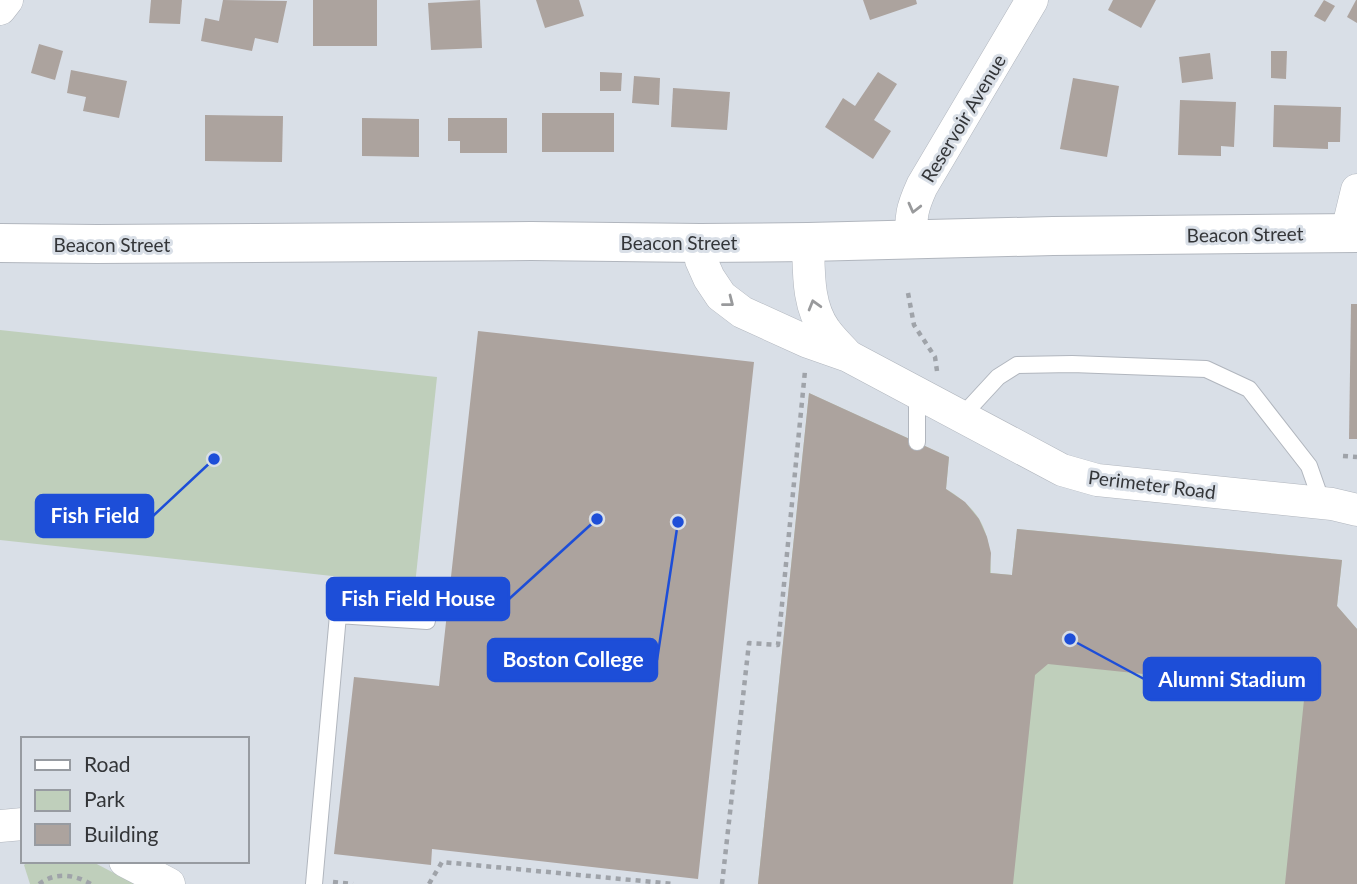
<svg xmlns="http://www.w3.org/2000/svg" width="1357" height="884" font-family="Lato,sans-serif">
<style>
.green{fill:#bfcfbb}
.building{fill:#aca39e}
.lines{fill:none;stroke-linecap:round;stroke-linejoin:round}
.lane-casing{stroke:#b1b6be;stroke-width:18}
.street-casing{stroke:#b1b6be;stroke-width:33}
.primary-casing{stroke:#b1b6be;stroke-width:40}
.path{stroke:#9fa3a9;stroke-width:4.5;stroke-dasharray:5 5;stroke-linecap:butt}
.lane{stroke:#fff;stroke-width:16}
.street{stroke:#fff;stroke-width:32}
.primary{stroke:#fff;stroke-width:38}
.oneway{stroke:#999a9c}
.labels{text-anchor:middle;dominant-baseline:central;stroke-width:6;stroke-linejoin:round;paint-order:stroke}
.street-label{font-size:19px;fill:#333538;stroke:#d9dfe7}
.leader{fill:none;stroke:#1d4ed8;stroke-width:2.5}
.callout-dot{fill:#1d4ed8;stroke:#d9dfe7;stroke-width:2.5}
.callout{fill:#1d4ed8;stroke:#1d4ed8;stroke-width:2.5}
.callout-label{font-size:21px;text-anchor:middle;font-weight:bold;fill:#fff}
</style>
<rect width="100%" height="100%" fill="#d9dfe7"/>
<g class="green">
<polygon points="0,330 437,377 415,585 0,540"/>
<path d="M809,393L949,457L946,489C983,511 990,533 991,573L1012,575L1017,529L1342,560L1337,606L1357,629V884H758Z"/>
<polygon points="29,861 91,861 135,884 30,884 24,865"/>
</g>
<g class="building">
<polygon points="151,0 182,0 180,24 149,23"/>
<polygon points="223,0 287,1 278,43 255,38 252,51 201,41 205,18 219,21"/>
<rect x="313" y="0" width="64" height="46"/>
<polygon points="480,0 482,48 431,50 428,3"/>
<polygon points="536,0 579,0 584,16 545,28"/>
<polygon points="863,0 916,0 917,4 870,20"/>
<polygon points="1113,0 1156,0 1141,28 1108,10"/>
<polygon points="1324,0 1335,6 1325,22 1314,16"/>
<polygon points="1356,0 1357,0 1357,23 1347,17"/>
<polygon points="39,44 63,51 55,80 31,73"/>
<polygon points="1271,51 1287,51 1286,79 1271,78"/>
<polygon points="1210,53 1213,79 1182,83 1179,57"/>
<polygon points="71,70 127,81 119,118 83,111 86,97 67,93"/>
<polygon points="600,72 622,73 621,91 600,91"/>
<polygon points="878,72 897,84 874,120 891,131 873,159 825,127 843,98 855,106"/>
<polygon points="634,76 660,78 659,105 632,103"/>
<polygon points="1073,78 1119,86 1107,157 1060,149"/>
<polygon points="673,88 730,92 727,130 671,127"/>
<polygon points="1180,100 1236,102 1234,147 1221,146 1221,156 1178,155"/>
<polygon points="1274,105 1341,107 1340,142 1328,142 1328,149 1273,147"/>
<rect x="542" y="113" width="72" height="39"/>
<polygon points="205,115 283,116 282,162 205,161"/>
<polygon points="362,118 419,119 419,157 362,156"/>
<polygon points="448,118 507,118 507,153 460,153 460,141 448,141"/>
<polygon points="1351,304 1357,304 1357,439 1349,439"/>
<polygon points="478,331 754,362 698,879 432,849 431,865 334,854 354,677 439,686"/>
<polygon points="809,393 949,457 946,489 965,502 979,519 987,537 991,553 990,573 1012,575 1017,529 1342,560 1337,606 1357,629 1357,884 1285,884 1304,700 1296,690 1048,664 1035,675 1013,884 758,884"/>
</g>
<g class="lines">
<defs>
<g id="lane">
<polyline points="962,416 998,377 1017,365 1072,364 1206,369 1249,389 1309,466 1322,503"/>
<polyline points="917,442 917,393"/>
<polyline points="314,884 338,615 427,621"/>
</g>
<g id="street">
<polyline points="0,9 7,0"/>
<polyline points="1350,233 1350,219 1357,190"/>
<path d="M912,241C910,217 912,208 922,186L1032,0"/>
<path d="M808,242C809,271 807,305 825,330C831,339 840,347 847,355"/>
<polyline points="700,243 701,260 709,278 721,296 742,312 808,342 848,356 1062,470 1097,480 1332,504 1357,510"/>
<polyline points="0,826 23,824"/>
<polyline points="125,861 169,884"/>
</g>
<polyline id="primary" points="0,243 97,244 531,241 700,243 808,242 1053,236 1357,233"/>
</defs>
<use href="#lane" class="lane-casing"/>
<use href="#street" class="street-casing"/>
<use href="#primary" class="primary-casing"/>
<g class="path">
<polyline points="908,293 914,325 935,357 937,371"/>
<polyline points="1343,456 1357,457"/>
<polyline points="333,882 353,884"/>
<path d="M39,884C55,872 74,874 91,884"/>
<polyline points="429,884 442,862 674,884"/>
<polyline points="722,884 749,643 778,645 805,371"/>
</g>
<use href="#lane" class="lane"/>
<use href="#street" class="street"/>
<use href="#primary" class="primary"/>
</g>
<defs><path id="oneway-chevron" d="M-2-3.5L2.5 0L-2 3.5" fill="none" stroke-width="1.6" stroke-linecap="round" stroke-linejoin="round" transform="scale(1.75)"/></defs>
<g class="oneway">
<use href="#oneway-chevron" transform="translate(914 208) rotate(104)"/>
<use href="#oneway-chevron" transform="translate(729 302) rotate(38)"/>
<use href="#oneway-chevron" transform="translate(814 305) rotate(-106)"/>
</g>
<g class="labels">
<g class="street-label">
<text transform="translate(963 118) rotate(-59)">Reservoir Avenue</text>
<text transform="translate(1245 234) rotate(-1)">Beacon Street</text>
<text x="679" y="242">Beacon Street</text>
<text x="112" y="244">Beacon Street</text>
<text transform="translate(1152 484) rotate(7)">Perimeter Road</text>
</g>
</g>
<path class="leader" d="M214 459L153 516M597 519L509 599M678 522L657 660M1070 639L1144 679"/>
<g class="callout-dot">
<circle cx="214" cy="459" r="7"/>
<circle cx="597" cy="519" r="7"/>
<circle cx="678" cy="522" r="7"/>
<circle cx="1070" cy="639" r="7"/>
</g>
<g class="callout">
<rect x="36" y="495" width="117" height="42" rx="7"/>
<rect x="327" y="578" width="182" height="42" rx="7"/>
<rect x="488" y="639" width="169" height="42" rx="7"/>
<rect x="1144" y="658" width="176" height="42" rx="7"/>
</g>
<g class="callout-label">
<text x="95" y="523">Fish Field</text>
<text x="418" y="606">Fish Field House</text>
<text x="573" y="667">Boston College</text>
<text x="1232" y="687">Alumni Stadium</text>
</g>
<rect x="21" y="737" width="228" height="126" fill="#d9dfe7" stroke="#979ba1" stroke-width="2"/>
<rect x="35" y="760" width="35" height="10" fill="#ffffff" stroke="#979ba1" stroke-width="2"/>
<text x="84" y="772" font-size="21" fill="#333538">Road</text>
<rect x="35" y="790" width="35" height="21" fill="#bfcfbb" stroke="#979ba1" stroke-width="2"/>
<text x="84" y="807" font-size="21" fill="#333538">Park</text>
<rect x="35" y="824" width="35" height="21" fill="#aca39e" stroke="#979ba1" stroke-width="2"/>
<text x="84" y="842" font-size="21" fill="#333538">Building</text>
</svg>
